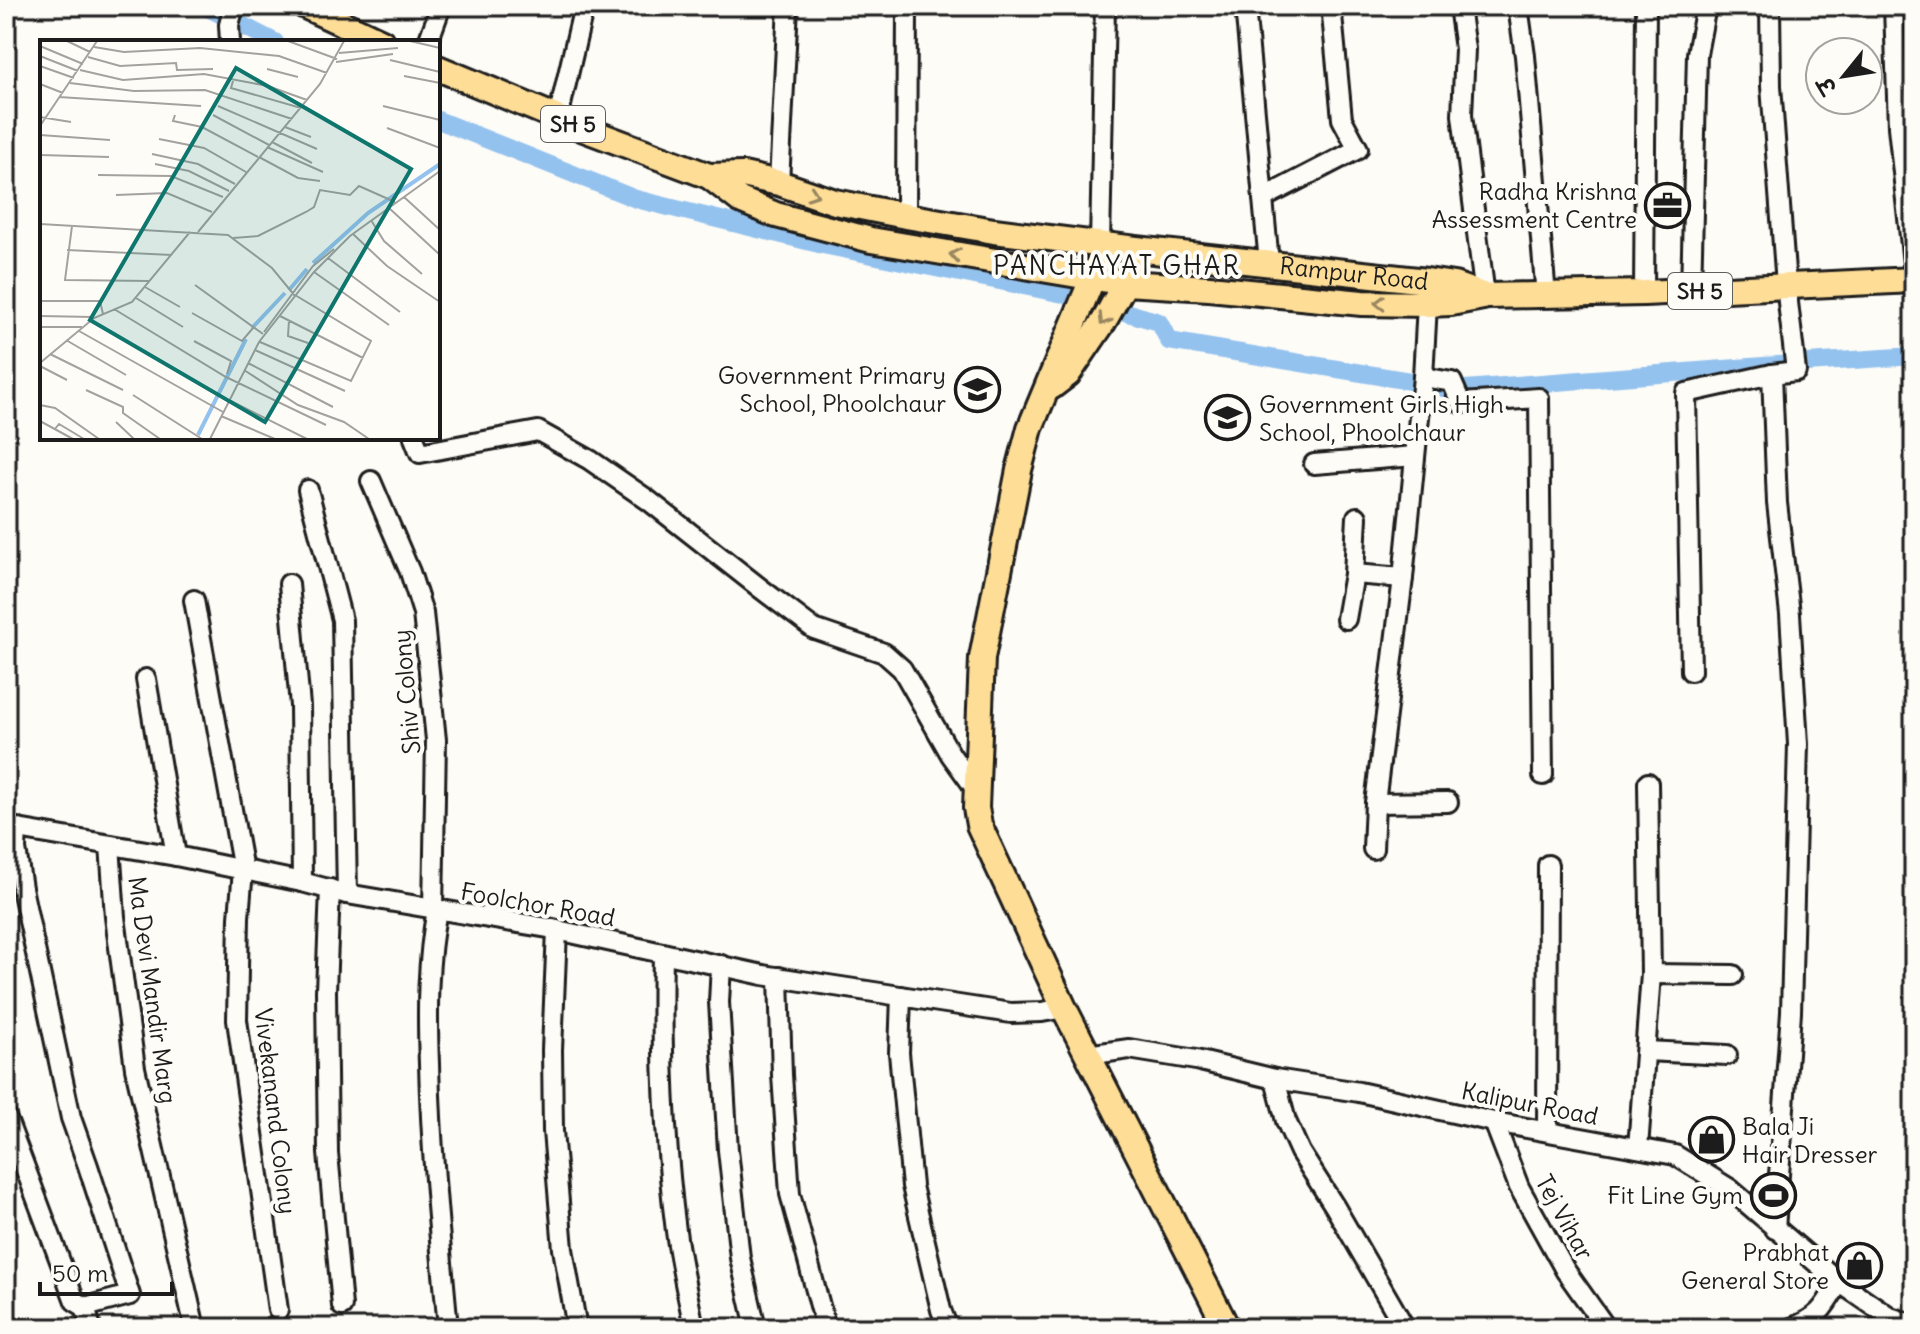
<svg xmlns="http://www.w3.org/2000/svg" width="1920" height="1334" font-family="Delius,'Playpen Sans Deva',sans-serif">
<style>
.lines{fill:none;stroke-linecap:round;stroke-linejoin:round}
.canal{stroke:#94c2ee;stroke-width:18}
.minor-casing{stroke:#1c1c1c;stroke-width:24}
.major-casing{stroke:#1c1c1c;stroke-width:30}
.minor{stroke:#fdfcf7;stroke-width:18}
.major{stroke:#fedd96;stroke-width:24}
.oneway{stroke:#98865f}
.labels{text-anchor:middle;dominant-baseline:central;stroke-width:8;stroke-linejoin:round;paint-order:stroke}
.shield{fill:#fdfcf7;stroke:#605f5e;stroke-width:2}
.shield-label{font-size:22px;font-weight:bold;fill:#1c1c1c}
.poi-label{font-size:24px;fill:#1c1c1c;stroke:#fdfcf7;text-anchor:end}
.street-label{font-size:24px;fill:#1c1c1c;stroke:#fdfcf7}
.neighbourhood-label{font-size:26px;letter-spacing:2px;fill:#1c1c1c;stroke:#fdfcf7}
.inset-river{fill:none;stroke:#94c2ee;stroke-width:4}
.inset-road{fill:none;stroke:#a3a29f;stroke-width:2}
.view{fill:#0f766e;fill-opacity:0.15;stroke:#0f766e;stroke-width:4}
.inset-edge{fill:none;stroke:#1c1c1c;stroke-width:4}
</style>
<rect width="100%" height="100%" fill="#fdfcf7"/>
<filter id="ink" filterUnits="userSpaceOnUse"><feTurbulence type="fractalNoise" baseFrequency=".0125" numOctaves="2"/><feDisplacementMap in="SourceGraphic" scale="16" xChannelSelector="R" yChannelSelector="G"/><feConvolveMatrix kernelMatrix="1 2 1 2 8 2 1 2 1" color-interpolation-filters="sRGB"/></filter>
<g filter="url(#ink)">
<g class="lines">
<g class="canal">
<polyline points="204,6 275,42"/>
<polyline points="438,120 636,199 823,245 1098,301"/>
<polyline points="1118,310 1159,322 1169,341 1410,381 1452,390 1763,366 1914,356"/>
</g>
<defs>
<g id="minor">
<polyline points="1245,6 1269,263"/>
<polyline points="1459,6 1465,49 1462,115 1485,296"/>
<polyline points="1518,6 1525,56 1546,296"/>
<polyline points="1770,6 1771,86 1786,285 1796,371 1772,374 1777,503 1790,614 1798,744 1791,1012 1775,1229"/>
<polyline points="1894,6 1898,127 1914,273"/>
<polyline points="230,42 229,25 234,6"/>
<polyline points="428,42 441,6"/>
<polyline points="558,118 584,6"/>
<polyline points="779,183 788,6"/>
<polyline points="1263,198 1358,149 1342,119 1332,15"/>
<polyline points="906,216 907,6"/>
<polyline points="1100,244 1105,6"/>
<polyline points="1691,291 1697,54 1706,6"/>
<polyline points="1644,293 1646,6"/>
<polyline points="1423,377 1452,382 1461,403 1539,398 1543,775"/>
<polyline points="414,438 420,453 538,431 590,460 648,500 760,588 814,629 884,653 902,669 951,755 977,791"/>
<polyline points="1314,464 1415,456"/>
<polyline points="371,481 410,572 423,613 436,740 433,909"/>
<polyline points="308,490 342,620 347,894"/>
<polyline points="1354,574 1403,578"/>
<polyline points="289,584 300,706 302,882"/>
<polyline points="194,600 243,870 239,917 237,1020 278,1310"/>
<polyline points="1346,619 1354,574 1357,517"/>
<polyline points="1691,671 1686,393 1772,374"/>
<polyline points="146,679 176,856"/>
<polyline points="1375,803 1448,802"/>
<polyline points="6,827 176,856 302,882 347,894 548,928 763,975 1011,1013 1042,1012 1064,1008"/>
<polyline points="17,828 16,849 22,888 71,1118 88,1166 130,1295 85,1307"/>
<polyline points="110,845 115,917 135,1068 195,1328"/>
<polyline points="1373,849 1375,803 1403,578 1423,377 1427,304"/>
<polyline points="330,889 326,991 328,1153 342,1306"/>
<path d="M437,910C427,961 427,1012 429,1064C431,1152 440,1240 448,1328"/>
<polyline points="557,930 552,1050 553,1131 563,1249 577,1328"/>
<path d="M663,953C661,1046 664,1139 676,1231C680,1263 688,1296 694,1328"/>
<polyline points="721,965 719,1002 728,1150 740,1258 756,1328"/>
<polyline points="1651,974 1733,975"/>
<polyline points="779,977 782,1075 790,1194 826,1328"/>
<polyline points="901,996 899,1053 912,1186 941,1310 948,1328"/>
<polyline points="1646,1051 1727,1055"/>
<polyline points="1087,1055 1129,1049 1196,1060 1275,1079 1359,1092 1494,1122 1675,1155 1730,1189 1839,1282 1890,1317 1914,1325"/>
<polyline points="1275,1079 1286,1121 1300,1152 1335,1207 1405,1328"/>
<polyline points="6,1117 75,1301 85,1307 91,1328"/>
<polyline points="1494,1122 1519,1187 1565,1270 1606,1328"/>
<polyline points="1547,1131 1548,865"/>
<polyline points="1638,1148 1651,974 1648,783"/>
<path d="M1791,1328C1820,1317 1824,1308 1839,1282"/>
</g>
<g id="major">
<polyline points="305,6 382,42"/>
<path id="s1" d="M438,68L584,129L709,176L743,175L779,183L835,202L906,216L994,231L1136,249L1427,281L1454,285L1485,296L1644,293L1914,280"/>
<polyline points="709,176 740,200 776,215 871,240 1125,283 1209,288 1362,303 1427,304 1451,303 1483,297"/>
<polyline points="1106,246 1030,428 1019,470 982,658 976,808 979,825 1064,1008 1227,1328"/>
<polyline points="1051,387 1068,374 1104,321 1125,283 1130,269"/>
</g>
</defs>
<use href="#minor" class="minor-casing"/>
<use href="#major" class="major-casing"/>
<use href="#minor" class="minor"/>
<use href="#major" class="major"/>
</g>
<defs><path id="oneway-chevron" d="M-2-3.5L2.5 0L-2 3.5" fill="none" stroke-width="1.6" stroke-linecap="round" stroke-linejoin="round" transform="scale(2)"/></defs>
<g class="oneway">
<use href="#oneway-chevron" transform="translate(813 194) rotate(19)"/>
<use href="#oneway-chevron" transform="translate(955 255) rotate(-170)"/>
<use href="#oneway-chevron" transform="translate(1380 303) rotate(-179)"/>
<use href="#oneway-chevron" transform="translate(1104 320) rotate(122)"/>
</g>
</g>
<defs>
<symbol id="office-ring" viewBox="-11 -11 22 22"><circle r="9.5" fill="#fdfcf7" stroke="#1c1c1c" stroke-width="1.5"/><path d="M-6-3h4V-5.5h4V-3h4V5H-6ZM-1-4.5V-3h2v-1.5ZM-6 0V1H6V0Z" fill="#1c1c1c"/></symbol>
<symbol id="school-ring" viewBox="-11 -11 22 22"><circle r="9.5" fill="#fdfcf7" stroke="#1c1c1c" stroke-width="1.5"/><path d="M0-5L7-2L0 1L-7-2ZM-4 1L0 2.5L4 1V4Q0 6-4 4Z" fill="#1c1c1c"/></symbol>
<symbol id="shop-ring" viewBox="-11 -11 22 22"><circle r="9.5" fill="#fdfcf7" stroke="#1c1c1c" stroke-width="1.5"/><path d="M-5-2.5h2.3a2.7 3.5 0 0 1 5.4 0H5L5.5 6h-11ZM-1.5-2.5h3a1.5 2.3 0 0 0-3 0Z" fill="#1c1c1c"/></symbol>
<symbol id="stadium-ring" viewBox="-11 -11 22 22"><circle r="9.5" fill="#fdfcf7" stroke="#1c1c1c" stroke-width="1.5"/><path d="M0-5a6.5 5 0 1 0 0 10a6.5 5 0 1 0 0-10ZM-3.5-1.8h7v3.6h-7Z" fill="#1c1c1c"/></symbol>
</defs>
<g fill-rule="evenodd">
<use href="#office-ring" x="1642" y="180" width="51" height="51"/>
<use href="#school-ring" x="952" y="364" width="51" height="51"/>
<use href="#school-ring" x="1202" y="392" width="51" height="51"/>
<use href="#shop-ring" x="1686" y="1114" width="51" height="51"/>
<use href="#stadium-ring" x="1748" y="1170" width="51" height="51"/>
<use href="#shop-ring" x="1834" y="1240" width="51" height="51"/>
</g>
<g class="labels">
<g class="shield">
<rect x="541" y="106" width="64" height="36" rx="6"/>
<rect x="1668" y="273" width="64" height="36" rx="6"/>
</g>
<g class="shield-label">
<text x="573" y="124">SH 5</text>
<text x="1700" y="291">SH 5</text>
</g>
<g class="poi-label">
<text x="1637" y="191">Radha Krishna<tspan x="1637" dy="28">Assessment Centre</tspan></text>
<text x="946" y="375">Government Primary<tspan x="946" dy="28">School, Phoolchaur</tspan></text>
<text x="1259" y="404" text-anchor="start">Government Girls High<tspan x="1259" dy="28">School, Phoolchaur</tspan></text>
<text x="1742" y="1126" text-anchor="start">Bala Ji<tspan x="1742" dy="28">Hair Dresser</tspan></text>
<text x="1743" y="1195">Fit Line Gym</text>
<text x="1829" y="1252">Prabhat<tspan x="1829" dy="28">General Store</tspan></text>
</g>
<g class="street-label">
<text stroke="none"><textPath href="#s1" startOffset="946">Rampur Road</textPath></text>
<text transform="translate(406 692) rotate(-95)">Shiv Colony</text>
<text transform="translate(538 904) rotate(10)">Foolchor Road</text>
<text transform="translate(153 990) rotate(82)">Ma Devi Mandir Marg</text>
<text transform="translate(1530 1103) rotate(11)">Kalipur Road</text>
<text transform="translate(276 1111) rotate(83)">Vivekanand Colony</text>
<text transform="translate(1565 1217) rotate(61)">Tej Vihar</text>
</g>
<g class="neighbourhood-label">
<text x="1117" y="265">PANCHAYAT GHAR</text>
</g>
</g>
<g transform="translate(40 40)">
<rect width="400" height="400" fill="#fdfcf7"/>
<path class="inset-river" d="M273,223L328,173L400,124M249,250L267,229M212,288L245,253M158,395L206,299"/>
<path class="inset-road" d="M27,1L50,12M248,1L297,19M370,1L400,8M0,6L43,24M54,7L84,12L160,8L239,16L287,33M299,13L358,8M0,16L38,31M48,17L80,26L136,23L137,30L173,29M350,20L400,32M296,22L353,14M0,26L34,38M227,29L258,37M40,30L83,40L164,34L228,46L267,60M364,36L400,43M193,41L191,48L261,68M30,43L94,51L165,50L252,79M0,44L23,53M19,57L161,66M178,66L277,109M343,66L400,80M135,75L133,81L162,87L218,117M173,75L229,105M0,77L31,82M0,86L57,1M245,87L271,97M347,88L400,108M0,95L70,100M119,99L164,108L206,132M232,102L272,123M227,107L283,132M112,114L158,124L195,144M0,115L69,117M219,117L258,138L280,141M115,124L149,131L189,151M58,135L131,136L183,157M76,155L127,153L172,172M364,157L400,190M349,168L400,215M331,180L344,201L382,234M0,184L188,195L232,228L255,256M32,186L25,240L110,241M158,192L280,44L304,1M313,194L347,226L400,262M193,198L218,196L266,172L274,167L280,150L310,155L319,146L355,162M27,210L132,215M288,218L360,272M274,232L349,285M155,245L223,294M105,247L140,267M96,258L143,287M0,261H60L63,274M74,269L186,337L286,385M152,273L202,301L213,288M0,276L53,277M240,276L323,318M249,280L248,296L268,303M0,287H42M39,291L183,372M224,292L273,226L294,209M26,300L86,335M154,301L191,321L187,334M220,302L311,341L331,301L255,255M215,310L305,351M10,314L83,350M0,323L54,278L92,262L150,192M208,323L293,367M0,326L27,340M204,330L258,365L304,382L329,399M46,350L83,367V373L120,399M93,355L162,399M189,360L267,399M0,365L15,368L59,399M181,376L235,399M0,381L33,399M76,382L94,399M15,389L19,384L44,399M170,399L219,302L274,232L310,196L400,131"/>
<path class="view" d="M196,28L371,129L225,382L50,280Z"/>
<rect width="400" height="400" class="inset-edge"/>
</g>
<rect width="1920" height="1334" fill="none" stroke="#fdfcf7" stroke-width="32"/>
<rect x="16" y="16" width="1888" height="1302" fill="none" stroke="#1c1c1c" stroke-width="3" filter="url(#ink)"/>
<g transform="translate(1844 76) rotate(240)"><circle r="38" fill="#fdfcf7" stroke="#a3a29f" stroke-width="2"/>
<path d="M0-6L14 30L0 20L-14 30Z" fill="#1c1c1c"/>
<text y="-12" font-size="22" font-weight="bold" text-anchor="middle" fill="#1c1c1c">उ</text>
</g>
<path d="M40 1282v12h132v-12" fill="none" stroke="#1c1c1c" stroke-width="4"/>
<text x="52" y="1282" font-size="24" fill="#1c1c1c" stroke="#fdfcf7" stroke-width="6" paint-order="stroke">50 m</text>
</svg>
